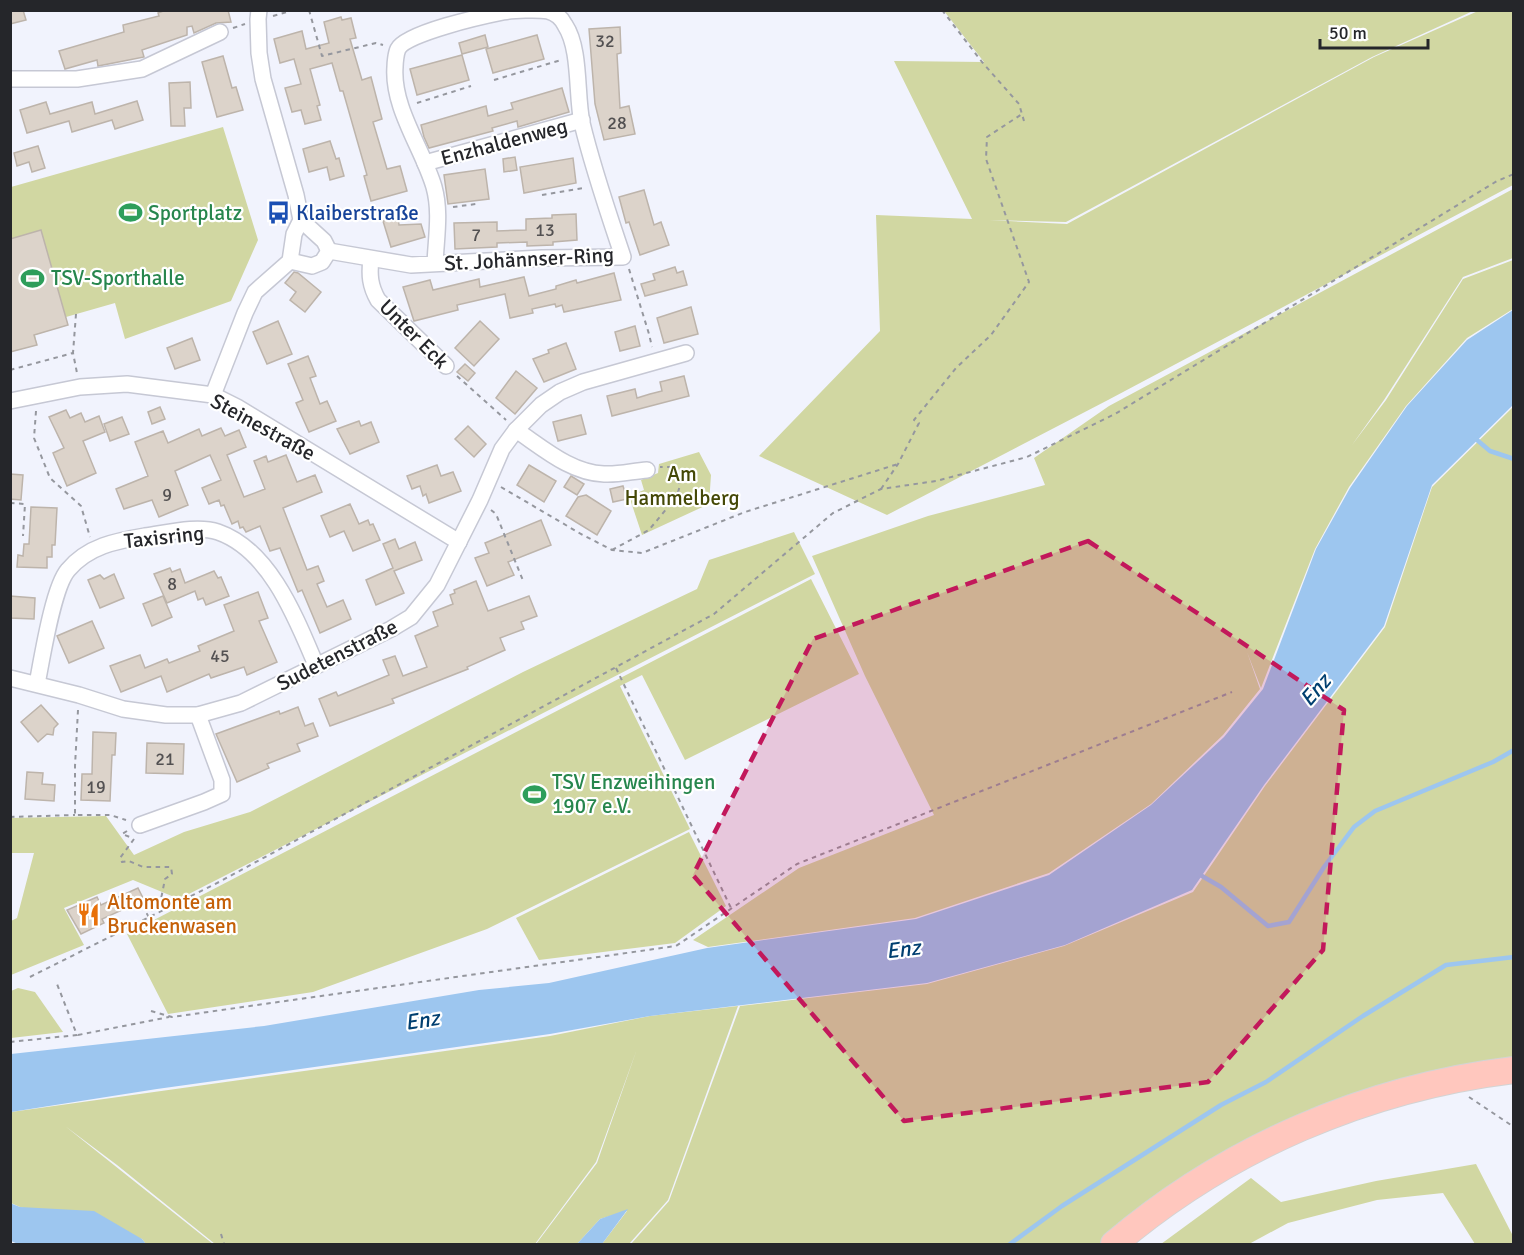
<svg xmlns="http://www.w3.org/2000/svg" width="1524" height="1255" font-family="Signika,sans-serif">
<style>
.green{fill:#d1d7a2}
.water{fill:#9dc6ef}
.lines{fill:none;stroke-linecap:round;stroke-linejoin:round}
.stream{stroke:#9dc6ef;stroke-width:4.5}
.building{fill:#dcd3ca;stroke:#bdb4ab;stroke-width:1.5}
.minor-casing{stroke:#c6c8d4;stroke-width:18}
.primary-casing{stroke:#d3d4d4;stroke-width:28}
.path{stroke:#95979e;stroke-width:2;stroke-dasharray:4.5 4.5;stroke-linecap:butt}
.minor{stroke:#fff;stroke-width:15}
.primary{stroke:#ffc7be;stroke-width:26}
.marked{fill:#c2185b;fill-opacity:0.2;stroke:#c2185b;stroke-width:4.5;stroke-dasharray:12 8;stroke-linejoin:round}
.labels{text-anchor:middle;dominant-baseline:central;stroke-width:4.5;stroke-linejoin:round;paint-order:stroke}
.number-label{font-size:18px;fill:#535152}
.street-label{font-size:21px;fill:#25262a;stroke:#fff}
.leisure-label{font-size:21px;fill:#27864d;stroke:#fff;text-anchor:start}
.transit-label{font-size:21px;fill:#164399;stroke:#fff;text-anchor:start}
.park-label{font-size:21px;fill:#444806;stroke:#fff}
.food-label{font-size:21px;fill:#c56008;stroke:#fff;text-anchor:start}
.water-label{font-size:22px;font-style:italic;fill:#003f70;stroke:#fff}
</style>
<rect width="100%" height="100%" fill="#f1f3fd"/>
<g class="green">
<polygon points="944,11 1473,11 1372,57 1066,222 989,220 1067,224 1374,57 1478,11 1513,11 1513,185 1108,400 887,515 759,456 880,331 876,215 972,219 894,61 984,62"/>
<polygon points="223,127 258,240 231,301 125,339 115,303 66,317 68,325 35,335 37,345 11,352 11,187"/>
<polygon points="1513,189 1513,258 1463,277 1384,400 1352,445 1386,400 1463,279 1513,260 1513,309 1467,338 1406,406 1349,487 1315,549 1261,688 1247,652 1260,689 1223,735 1151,804 1049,873 915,918 708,947 693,940 799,868 934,815 865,676 812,556 928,516 1045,485 1034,458 1109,406"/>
<polygon points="1513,407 1513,1065 1364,1099 1105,1244 631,1244 669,1201 740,1006 927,984 1064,946 1193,892 1265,786 1385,627 1432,487"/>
<polygon points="699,452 711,475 709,504 642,535 629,496 644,490 641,480 658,473 659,464"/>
<polygon points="794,532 815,574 179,899 133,880 64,908 84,945 11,975 11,921 17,918 34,853 11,853 11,818 106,816 134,855 184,832 250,812 523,672 697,589 709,560"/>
<polygon points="811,579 859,674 685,760 642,675 620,686 690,829 487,929 313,992 168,1014 127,934"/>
<polygon points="689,832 726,906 675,943 539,960 516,918"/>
<polygon points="18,988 35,992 63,1032 11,1038 11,991"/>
<polygon points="738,1006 668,1200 629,1244 602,1244 627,1211 600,1219 577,1244 536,1244 597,1163 637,1049 596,1162 535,1244 215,1244 117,1165 65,1126 213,1244 146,1244 142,1239 20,1207 11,1203 11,1112 347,1065 550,1036 650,1016"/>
<polygon points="1476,1164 1513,1236 1513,1244 1475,1244 1443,1193 1377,1200 1288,1223 1249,1244 1161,1244 1251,1178 1281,1202 1376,1181"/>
</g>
<g class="water">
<polygon points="1513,310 1513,405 1432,485 1384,626 1264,785 1192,890 1065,945 927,983 650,1016 550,1034 157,1089 11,1112 11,1054 264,1026 479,990 549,983 707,948 916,919 1049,875 1151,805 1224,737 1263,689 1316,549 1350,488 1407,406 1467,340"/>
<polygon points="10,1203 20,1207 94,1211 142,1239 146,1244 18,1244 11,1241"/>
<polygon points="628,1209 602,1244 577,1244 600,1219"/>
</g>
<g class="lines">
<g class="stream">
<polyline points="1477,440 1490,451 1514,459"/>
<polyline points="1202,876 1221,887 1268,926 1289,922 1324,867 1354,827 1375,811 1493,762 1514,750"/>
<polyline points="1010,1244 1062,1206 1221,1105 1266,1082 1363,1016 1446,965 1514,957"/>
</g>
</g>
<g class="building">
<polygon points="10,10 23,10 26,20 10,24"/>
<polygon points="166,10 228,10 231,22 216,23 194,33 192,26 187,27 187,35 142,50 144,57 98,66 97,60 65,69 59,51 124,32 123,25 159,16 158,13"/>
<polygon points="341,17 342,20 351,18 356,38 350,39 362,80 371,77 382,119 373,122 387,169 400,166 407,191 371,201 364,176 367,175 343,91 340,91 332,63 310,69 320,105 317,106 321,120 305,124 301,110 292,112 285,88 301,84 294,59 280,63 274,39 302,31 306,49 329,43 324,22"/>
<polygon points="620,27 621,53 617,54 620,108 629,106 635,134 604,140 595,104 589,29"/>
<polygon points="485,35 488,47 462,54 459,43"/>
<polygon points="537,35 544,59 493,73 486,49"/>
<polygon points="462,55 469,80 417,95 410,69"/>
<polygon points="223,56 232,88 236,87 243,110 217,117 202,62"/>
<polygon points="190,82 191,108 184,108 185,126 171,126 169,83"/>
<polygon points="562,88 569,112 518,127 517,121 492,128 493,131 429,148 424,137 421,125 486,106 488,116 513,109 511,103"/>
<polygon points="137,101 143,120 115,129 112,120 72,132 69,121 27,133 20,110 46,102 50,114 92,102 95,114"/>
<polygon points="330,141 336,159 339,158 344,176 330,180 327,167 309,172 303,149"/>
<polygon points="38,146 45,168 32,172 29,162 17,166 14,153"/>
<polygon points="515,157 517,170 504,172 503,159"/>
<polygon points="573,158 576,183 524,193 520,167"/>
<polygon points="485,169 489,199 448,204 444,175"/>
<polygon points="644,190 654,225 661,222 669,245 640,255 629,222 626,223 619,197"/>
<polygon points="576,214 577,240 553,242 553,245 527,246 527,242 497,243 497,247 455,249 454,223 497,222 497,231 526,230 526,219 552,218 552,215"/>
<polygon points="398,217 399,225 421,224 425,237 391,247 383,221"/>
<polygon points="41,230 68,325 34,335 37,345 10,352 10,239"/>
<polygon points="675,267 677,273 683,271 687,285 645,296 641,284 655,280 653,274"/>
<polygon points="294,272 298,273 321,292 305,312 290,300 296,292 285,283"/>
<polygon points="614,273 621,300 564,312 562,305 556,307 555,304 532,309 533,313 510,318 505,294 457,305 458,310 414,321 403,287 430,280 433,290 479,279 480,287 524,277 529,296 556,289 556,286 576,280 577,283"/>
<polygon points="691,307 698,334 664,343 657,318"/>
<polygon points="278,321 292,354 267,364 253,332"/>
<polygon points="480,321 499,339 474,366 455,348"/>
<polygon points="635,326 640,346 620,351 615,332"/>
<polygon points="192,338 200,360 175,369 167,348"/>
<polygon points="566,343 576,369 544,382 533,359 549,353 548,350"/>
<polygon points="308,356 316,376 310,378 320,404 327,401 336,421 309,432 296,403 303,400 288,364"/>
<polygon points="465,364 475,373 468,381 457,372"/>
<polygon points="516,371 537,388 515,414 496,398"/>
<polygon points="684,376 689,396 612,416 607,396 635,389 637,398 650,394 662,391 660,382"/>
<polygon points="160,407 165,419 152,424 148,412"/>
<polygon points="66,410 70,418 81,413 85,422 99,416 105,432 83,441 96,473 67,486 53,453 64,448 49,417"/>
<polygon points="581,415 586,434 558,441 553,422"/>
<polygon points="122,417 129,434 110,441 104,424"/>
<polygon points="359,421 361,426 371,422 379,442 350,454 337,429"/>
<polygon points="468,426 486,444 474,457 455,439"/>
<polygon points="221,428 225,436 239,430 246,447 227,455 244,497 265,489 254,461 266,456 268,462 286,455 297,482 315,475 322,492 283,508 307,570 318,566 324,581 317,584 327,607 343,600 351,619 320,633 302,590 298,592 280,548 270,551 260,526 246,532 243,527 240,528 238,521 232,524 224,505 221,506 219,500 209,504 202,488 221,480 210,455 175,471 188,505 159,517 152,500 124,509 116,489 148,476 135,442 163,431 168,443 199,429 202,436"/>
<polygon points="437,465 441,476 453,472 461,491 429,503 426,494 423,496 420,486 412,489 407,476"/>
<polygon points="529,465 556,481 544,502 517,485"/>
<polygon points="10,474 23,475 21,500 10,499"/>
<polygon points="571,476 584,484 577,495 564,487"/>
<polygon points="623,486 627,499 613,502 610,489"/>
<polygon points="586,495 611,511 597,535 566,516 578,497"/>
<polygon points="350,504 359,524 368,520 370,525 373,524 380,540 353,551 344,531 330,537 321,516"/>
<polygon points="31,507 57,508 55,545 52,545 52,557 47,557 47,568 17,567 18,555 23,556 24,544 29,544"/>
<polygon points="541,520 551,545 508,562 514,575 487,586 475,558 489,553 485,543"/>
<polygon points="395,539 399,549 415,542 422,560 394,571 404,593 376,605 366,580 393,568 383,544"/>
<polygon points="170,568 172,572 180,569 185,583 214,571 218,578 221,577 229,596 206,605 203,598 198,600 195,591 167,603 154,574"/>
<polygon points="114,574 124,598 100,608 88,580 100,575 104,579"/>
<polygon points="476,581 488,611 529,596 537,616 521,622 524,629 500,638 505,650 467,667 468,669 392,699 394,703 330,726 319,699 336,692 338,696 389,675 383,660 395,656 403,676 427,667 415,636 438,626 433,612 453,604 450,595 455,593 454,590"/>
<polygon points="258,592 268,618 259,621 277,662 247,675 244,667 211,678 209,674 167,692 161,676 121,692 110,666 140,655 145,668 167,659 169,663 200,651 198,646 234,631 224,605"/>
<polygon points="10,596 35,598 34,619 10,618"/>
<polygon points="163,596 172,617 152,626 143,604"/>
<polygon points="92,621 104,648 69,663 57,636"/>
<polygon points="41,705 58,724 54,728 53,735 47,734 38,742 21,722"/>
<polygon points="298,707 305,726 313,723 318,736 297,744 300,751 267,764 269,768 237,782 216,734 279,711 280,714"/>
<polygon points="93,732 116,733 115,755 112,755 110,801 81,800 82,774 92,774"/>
<polygon points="147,743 184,744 183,774 146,773"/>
<polygon points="27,772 43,773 42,784 55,785 54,801 25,799"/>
<polygon points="138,888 144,900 102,919 104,923 81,934 67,910 97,897 101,905"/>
</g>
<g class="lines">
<defs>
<g id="minor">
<polyline points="10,79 77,79 142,69 220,32"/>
<polyline points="425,163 582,120"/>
<polyline points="301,220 324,241 329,251"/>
<path d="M329,251L411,265L542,258L623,257C608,212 593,169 582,123C576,95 581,49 565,25C562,19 556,13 548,11C538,9 513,10 503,12C483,16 406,33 398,49C396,53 395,63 395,67C392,108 423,149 434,187C441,212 436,238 435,264"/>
<path d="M371,259C369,275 370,286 378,300L446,366"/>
<polyline points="290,261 312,266 322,262 329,251"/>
<polyline points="213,395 245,313 255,292 290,261 294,234 301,220 296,195 263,79 259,53 258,19 259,10"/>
<polyline points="10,401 80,387 127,384 213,395 237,407 459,542"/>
<path d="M516,430C543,448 571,473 604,474C618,475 633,471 647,470"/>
<polyline points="10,678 79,695 123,709 166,715 198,715 241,703 391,629 411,617 437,585 480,500 502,449 516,430 541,405 560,392 583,382 686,353"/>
<path d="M37,684C42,659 53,587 68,570C88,546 116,541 145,536C167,533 197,525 218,532C270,550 296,618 316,665"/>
<polyline points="140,825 204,802 222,794 222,780 198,715"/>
</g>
<path id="primary" d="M1114,1244C1227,1148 1366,1088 1514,1070"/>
</defs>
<use href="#minor" class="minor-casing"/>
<use href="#primary" class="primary-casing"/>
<g class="path">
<polyline points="309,10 322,56 376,43 383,45"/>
<polyline points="942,10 982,62 1019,104 1024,121"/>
<polyline points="273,16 294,10"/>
<polyline points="233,28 245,24"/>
<polyline points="494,80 561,60"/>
<polyline points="417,103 471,86"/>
<polyline points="542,195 584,188"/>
<polyline points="453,207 476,204"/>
<polyline points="629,269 649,334 652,347"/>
<polyline points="76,314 73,353 77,373"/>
<polyline points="10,370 73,353"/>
<polyline points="457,376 506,420"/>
<polyline points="36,411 34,438 50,478 81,506 90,537"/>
<polyline points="501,487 581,534 612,550 642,553 745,512 898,464"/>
<polyline points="881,489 898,464 919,423 914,420 956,368 991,335 1029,282 986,159 987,137 1022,114"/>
<polyline points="10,503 25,504 23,536"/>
<polyline points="491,510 496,514 524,583"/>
<polyline points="612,550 649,530 677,496 680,485 671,467 660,467"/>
<polyline points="616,668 731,908"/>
<polyline points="78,710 75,766 75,815 110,815 126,820"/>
<polyline points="10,817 75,815"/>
<polyline points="127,831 122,834 130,837"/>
<polyline points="134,839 120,858 122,862 129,861 143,867 171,867 172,874 165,879 160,904 147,914 149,917"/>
<polyline points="30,977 219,882 714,614 833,513 881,489 936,481 1027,457 1115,414 1497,181 1514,174"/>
<polyline points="151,1011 172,1017 676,946 797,864 1232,692"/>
<polyline points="78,1035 169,1017"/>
<polyline points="10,1042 77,1035 57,984"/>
<polyline points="1469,1097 1514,1127"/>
<polyline points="221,1234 224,1244"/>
</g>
<use href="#minor" class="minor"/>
<use href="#primary" class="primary"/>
</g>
<path class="marked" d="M1088,541L1344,710L1323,950L1208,1082L904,1121L693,875L813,639Z"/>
<defs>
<symbol id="stadium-bare" viewBox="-9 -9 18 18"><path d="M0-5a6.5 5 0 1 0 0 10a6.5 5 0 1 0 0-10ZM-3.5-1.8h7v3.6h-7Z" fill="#2e9e5b" stroke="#fff" stroke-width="2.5" paint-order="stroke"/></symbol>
<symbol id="bus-bare" viewBox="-9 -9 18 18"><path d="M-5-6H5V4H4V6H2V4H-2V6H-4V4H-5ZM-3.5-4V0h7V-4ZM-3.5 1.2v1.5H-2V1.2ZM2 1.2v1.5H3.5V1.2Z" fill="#1a4fb4" stroke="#fff" stroke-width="2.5" paint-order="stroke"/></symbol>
<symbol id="restaurant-bare" viewBox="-9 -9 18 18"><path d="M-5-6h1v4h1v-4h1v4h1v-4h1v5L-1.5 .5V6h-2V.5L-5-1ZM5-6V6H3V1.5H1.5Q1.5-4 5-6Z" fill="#e8710a" stroke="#fff" stroke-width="2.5" paint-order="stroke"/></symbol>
</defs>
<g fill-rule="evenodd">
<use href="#stadium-bare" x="114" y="196" width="33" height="33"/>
<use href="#bus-bare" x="262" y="196" width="33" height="33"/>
<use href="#stadium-bare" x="16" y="262" width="33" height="33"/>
<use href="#stadium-bare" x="518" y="778" width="33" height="33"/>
<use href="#restaurant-bare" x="72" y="898" width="33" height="33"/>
</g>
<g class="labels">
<g class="number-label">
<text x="605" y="41">32</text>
<text x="617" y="123">28</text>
<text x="545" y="230">13</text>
<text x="476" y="235">7</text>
<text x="167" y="495">9</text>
<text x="172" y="584">8</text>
<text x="220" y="656">45</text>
<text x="165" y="759">21</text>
<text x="96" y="787">19</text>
</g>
<g class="street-label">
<text transform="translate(504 142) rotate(-15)">Enzhaldenweg</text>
<text transform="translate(529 259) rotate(-3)">St. Johännser-Ring</text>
<text transform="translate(414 334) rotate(45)">Unter Eck</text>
<text transform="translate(263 427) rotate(29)">Steinestraße</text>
<text transform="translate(164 537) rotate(-6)">Taxisring</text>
<text transform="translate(337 655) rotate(-27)">Sudetenstraße</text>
</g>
<g class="leisure-label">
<text x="148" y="213">Sportplatz</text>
<text x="51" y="278">TSV-Sporthalle</text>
<text x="552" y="782">TSV Enzweihingen<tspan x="552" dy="24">1907 e.V.</tspan></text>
</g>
<g class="transit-label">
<text x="296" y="213">Klaiberstraße</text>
</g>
<g class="park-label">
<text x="682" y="474">Am<tspan x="682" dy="24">Hammelberg</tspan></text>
</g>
<g class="food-label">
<text x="107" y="902">Altomonte am<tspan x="107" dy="24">Bruckenwasen</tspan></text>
</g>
<g class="water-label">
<text transform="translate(1315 690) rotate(-49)">Enz</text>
<text transform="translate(903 949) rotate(-7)">Enz</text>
<text transform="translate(422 1020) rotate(-9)">Enz</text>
</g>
</g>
<rect width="1524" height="1255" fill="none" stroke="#25262a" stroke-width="24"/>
<path d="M1320 39v9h108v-9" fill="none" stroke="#25262a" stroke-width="3"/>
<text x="1329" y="39" font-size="18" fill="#25262a" stroke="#ffffff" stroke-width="4.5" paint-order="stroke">50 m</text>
</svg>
